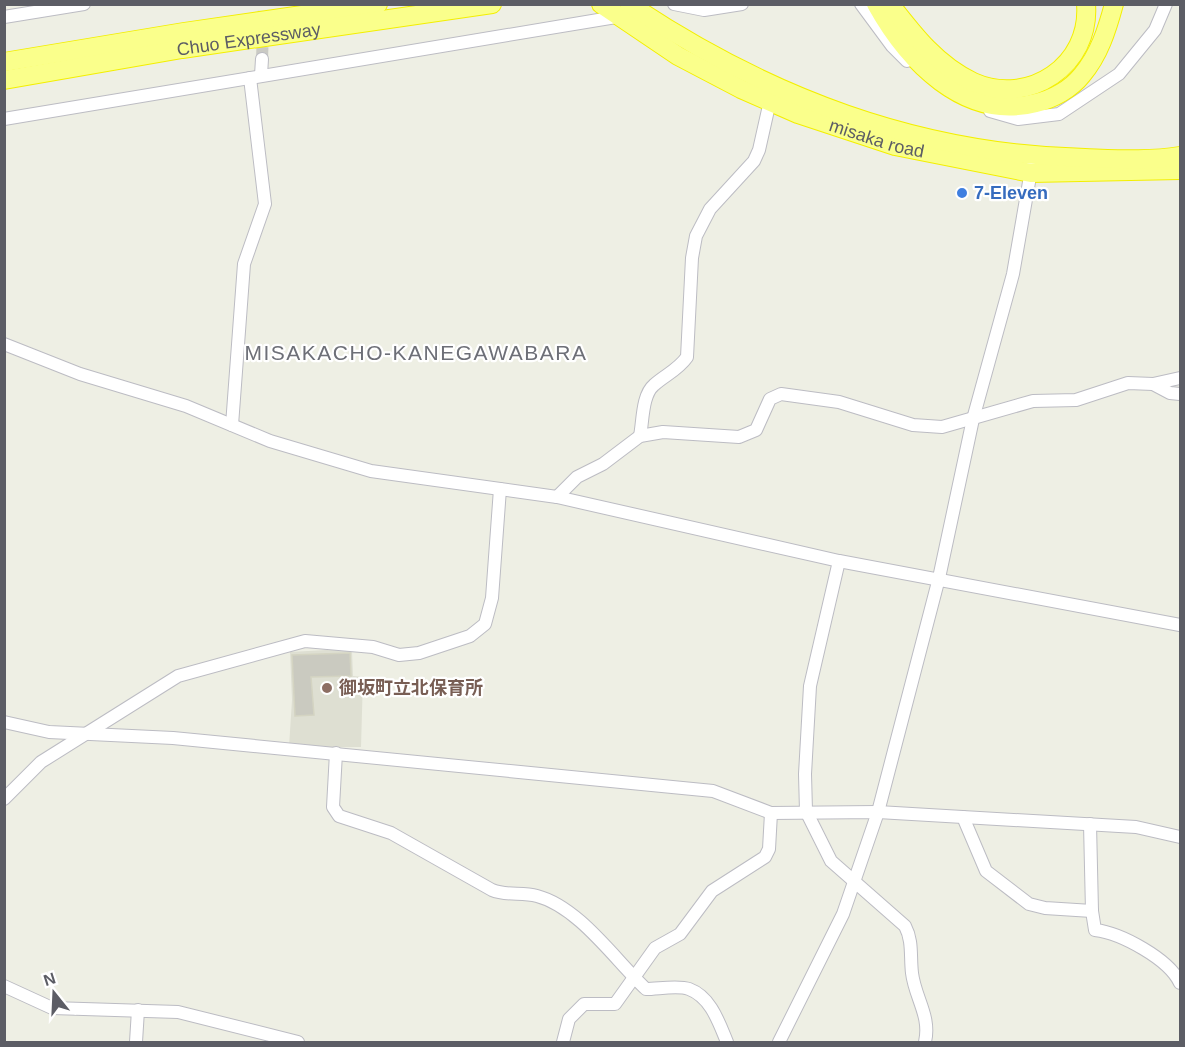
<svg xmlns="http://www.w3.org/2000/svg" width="1185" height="1047" font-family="Arial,'Noto Sans JP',sans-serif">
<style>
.education{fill:#dedfd2}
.building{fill:#cacac0;stroke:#d4d4c2;stroke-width:1.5}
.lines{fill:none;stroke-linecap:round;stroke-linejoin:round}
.minor-tunnel{stroke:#cacac4;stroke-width:12;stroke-dasharray:12 6;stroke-linecap:butt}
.minor-casing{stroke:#bcbcc3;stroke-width:14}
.highway-casing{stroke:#f3ef00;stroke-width:20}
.minor{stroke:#fff;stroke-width:12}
.highway{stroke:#faff8b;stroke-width:18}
.shop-dot{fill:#3f7fe0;stroke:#fff;stroke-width:2}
.education-dot{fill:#8d6e63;stroke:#fff;stroke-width:2}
.labels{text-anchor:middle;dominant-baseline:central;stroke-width:4.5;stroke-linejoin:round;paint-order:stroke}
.street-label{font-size:18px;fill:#5c5d65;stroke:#fff}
.shop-label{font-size:18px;font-weight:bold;fill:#366cbe;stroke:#fff;text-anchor:start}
.education-label{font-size:18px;font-weight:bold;fill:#785e54;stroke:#fff;text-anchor:start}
.quarter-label{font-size:21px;letter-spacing:1.5px;fill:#6d6f77;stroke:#fff}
</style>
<rect width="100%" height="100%" fill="#eeefe4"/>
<polygon class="education" points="326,650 352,651 353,676 363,677 361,747 289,747 292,700 290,652"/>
<polygon class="building" points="350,653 351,676 311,677 314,715 295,716 292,655"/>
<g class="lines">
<polyline class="minor-tunnel" points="262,59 264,4"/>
<defs>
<g id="minor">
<polyline points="674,4 704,10 742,4"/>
<polyline points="861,4 892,46 907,61"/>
<polyline points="4,17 84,4"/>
<polyline points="261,75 262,59"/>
<polyline points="990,111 1018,119 1059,114 1119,74 1155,30 1166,4"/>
<polyline points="4,119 616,17"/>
<polyline points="4,344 80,374 186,406 270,441 371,471 557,497 839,561 1180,625"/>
<polyline points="1153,384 1170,393 1180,394"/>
<polyline points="232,425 244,264 265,204 250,78"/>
<path d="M640,436C643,421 642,395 654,385C665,375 678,370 687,357L692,258L696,236L710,209L754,161L759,150L770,101"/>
<polyline points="557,497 577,477 603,464 640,436 663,432 739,437 756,430 770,399 781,394 839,402 913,425 942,427 1033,401 1076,400 1128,383 1153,384 1180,378"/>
<path d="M839,561L810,686L805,774L806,811L831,861L905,926C913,941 910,956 912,973C915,998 931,1016 925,1042"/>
<polyline points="4,722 49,732 173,738 713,791 771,813 878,812 1136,827 1180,837"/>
<path d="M336,753L333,807L339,816L391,833L492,890C506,896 522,892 537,896C579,907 615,960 646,989C658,989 678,985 689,989C711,997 719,1023 727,1042"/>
<polyline points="4,799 41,762 178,676 305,641 373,647 399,655 419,653 470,636 485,624 492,598 500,489"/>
<polyline points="963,817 986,871 1029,904 1045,908 1092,911"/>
<path d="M1090,824L1092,911L1095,930C1121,933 1169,959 1180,983"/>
<polyline points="4,986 52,1008 178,1012 298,1042"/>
<polyline points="136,1042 138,1010"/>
<polyline points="563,1042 569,1019 584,1004 615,1004 655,948 680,934 712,891 765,857 769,849 771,813"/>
<polyline points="779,1042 843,914 878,812 939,578 973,419 1013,274 1032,165"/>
</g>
<g id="highway">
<path id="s1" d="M601,4L678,56L741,89L798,114L895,146L1031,173L1180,170"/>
<path d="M629,4C768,97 917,154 1085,158C1116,159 1150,161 1180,156"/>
<path d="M876,4C907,60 964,122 1036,103C1053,99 1071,89 1082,75C1099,55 1107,30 1114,4"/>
<path d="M890,4C914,35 937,65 973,82C1029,107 1091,65 1086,4"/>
<polyline points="4,62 184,32 378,4"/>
<path id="s2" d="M4,80L182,49L492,4"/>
</g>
</defs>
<use href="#minor" class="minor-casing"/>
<use href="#highway" class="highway-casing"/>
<use href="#minor" class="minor"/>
<use href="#highway" class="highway"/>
</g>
<circle class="shop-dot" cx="962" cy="193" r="6"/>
<circle class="education-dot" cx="327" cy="688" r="6"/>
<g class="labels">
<g class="street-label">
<text stroke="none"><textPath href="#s2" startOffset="248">Chuo Expressway</textPath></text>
<text stroke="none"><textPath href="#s1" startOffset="309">misaka road</textPath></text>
</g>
<g class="shop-label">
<text x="974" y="193">7-Eleven</text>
</g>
<g class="education-label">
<text x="339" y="688">御坂町立北保育所</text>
</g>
<g class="quarter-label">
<text x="416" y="352">MISAKACHO-KANEGAWABARA</text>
</g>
</g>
<rect width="1185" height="1047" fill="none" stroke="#5c5d65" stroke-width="12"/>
<g transform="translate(54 993) rotate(342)" stroke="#ffffff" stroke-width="4.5" paint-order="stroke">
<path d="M0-4.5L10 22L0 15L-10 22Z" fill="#5c5d65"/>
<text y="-9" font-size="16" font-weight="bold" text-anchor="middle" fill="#5c5d65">N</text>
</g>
</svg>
